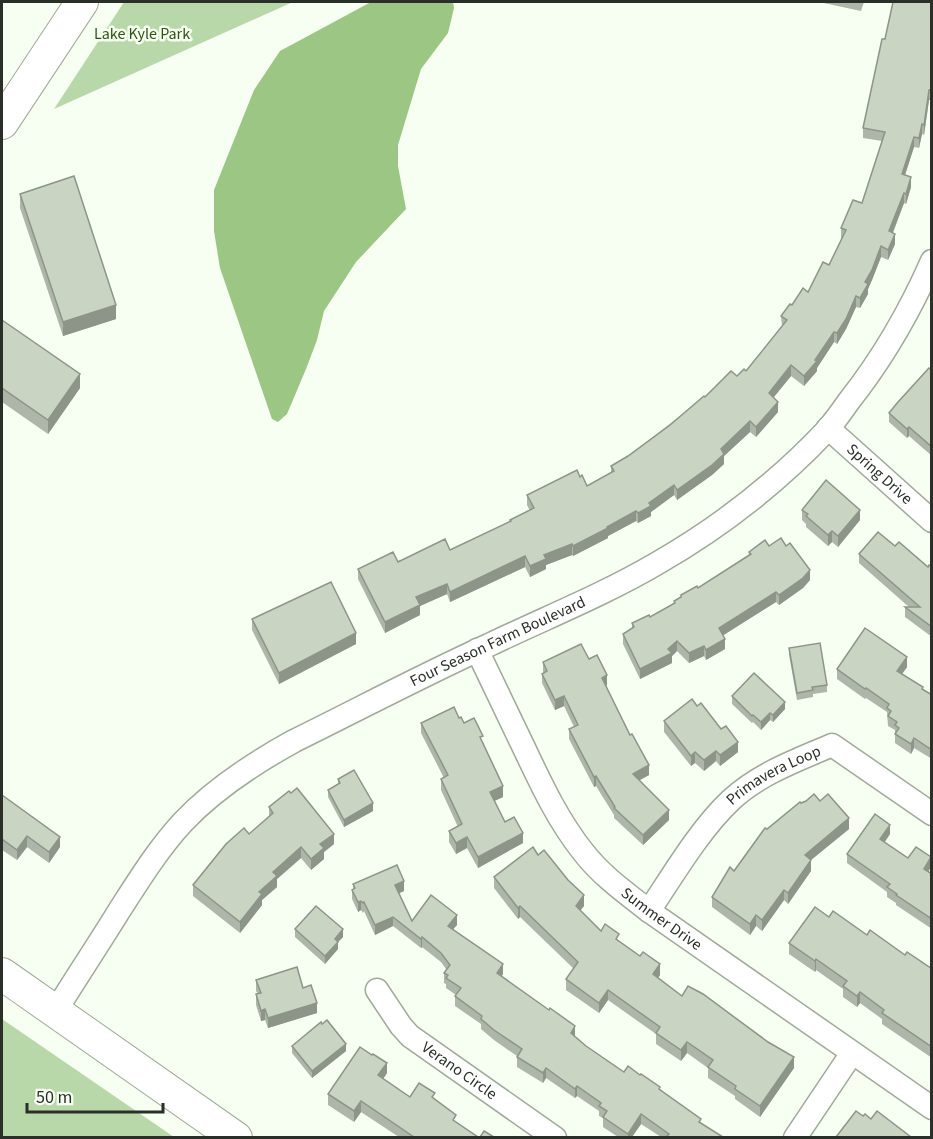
<svg xmlns="http://www.w3.org/2000/svg" width="933" height="1139" font-family="'Source Sans 3',sans-serif">
<style>
.green{fill:#b9d8aa}
.water{fill:#9bc683}
.lines{fill:none;stroke-linecap:round;stroke-linejoin:round}
.street-casing{stroke:#9faa9a;stroke-width:25}
.secondary-casing{stroke:#9faa9a;stroke-width:34}
.street{stroke:#fff;stroke-width:22}
.secondary{stroke:#fff;stroke-width:32}
.wall{fill:#adb6a8}
.shaded-wall{fill:#8d9488}
.building{fill:#c9d4c3;stroke:#8d9488;stroke-width:1.5}
.labels{text-anchor:middle;dominant-baseline:central;stroke-width:5;stroke-linejoin:round;paint-order:stroke}
.park-label{font-size:16px;fill:#2d5511;stroke:#f6fff1}
.street-label{font-size:16px;fill:#2b2f29;stroke:#f6fff1}
</style>
<rect width="100%" height="100%" fill="#f6fff1"/>
<g class="green">
<polygon points="124,2 293,2 54,109"/>
<polygon points="2,1019 174,1137 2,1137"/>
</g>
<polygon class="water" points="371,2 453,2 454,8 448,33 421,69 398,145 398,166 406,209 356,262 324,311 317,340 306,369 287,414 278,422 272,419 220,268 214,231 214,190 254,90 280,51"/>
<g class="lines">
<defs>
<g id="street">
<path id="s1" d="M828,428L932,521"/>
<path id="s2" d="M477,650C493,683 509,717 525,750C542,786 559,822 584,853C602,876 626,893 649,911L932,1108"/>
<path id="s3" d="M649,911C673,875 700,829 731,800C760,773 798,760 832,745L932,814"/>
<path id="s4" d="M377,990L401,1026L410,1036L555,1138"/>
<path id="s5" d="M55,1012C76,978 98,945 119,911C139,880 158,849 183,822C215,788 254,763 294,741C359,709 423,675 489,645C545,618 603,595 656,564C719,528 777,483 827,430C835,421 842,411 849,401C883,358 910,311 932,261"/>
<polyline points="795,1138 852,1053"/>
</g>
<g id="secondary">
<polyline points="2,123 82,2"/>
<polyline points="2,974 236,1138"/>
</g>
</defs>
<use href="#street" class="street-casing"/>
<use href="#secondary" class="secondary-casing"/>
<use href="#street" class="street"/>
<use href="#secondary" class="secondary"/>
</g>
<g class="wall">
<polygon points="819,2 864,2 861,11"/>
<polygon points="932,2 932,101 929,100 924,135 922,134 919,148 914,147 905,175 911,187 906,204 904,203 893,233 895,244 888,260 881,257 872,280 868,289 868,294 860,308 856,307 846,329 837,344 834,342 817,368 817,371 804,386 791,376 774,397 778,412 756,437 750,432 724,456 724,464 712,475 677,500 674,495 651,512 651,516 638,523 636,521 608,536 608,538 573,556 572,555 546,565 546,569 530,577 525,567 450,602 447,594 420,606 420,615 385,633 358,579 358,569 450,550 510,521 530,511 527,505 527,495 580,477 587,486 611,473 611,466 628,456 705,397 746,371 782,326 781,316 792,305 808,292 829,265 842,239 841,238 841,228 862,203 882,141 863,138 863,128 885,39"/>
<polygon points="20,194 116,319 63,336 20,208"/>
<polygon points="2,320 80,388 48,434 2,402"/>
<polygon points="932,370 932,456 909,436 907,438 889,422 889,413 898,404 898,402"/>
<polygon points="802,510 860,520 838,547 832,542 828,546 806,527 806,524 802,520"/>
<polygon points="769,546 810,580 803,588 779,605 776,602 723,635 725,649 706,660 704,656 689,663 677,651 672,656 672,663 640,679 623,644 623,634 632,628 632,623 650,617 674,604 674,601 681,598 681,595 698,588 749,556 749,552"/>
<polygon points="895,546 928,567 932,567 932,637 905,617 905,607 909,607 859,563 859,554"/>
<polygon points="252,619 356,644 279,684 252,630"/>
<polygon points="789,648 827,685 827,692 813,694 813,697 797,700 789,655"/>
<polygon points="589,659 607,685 606,686 649,775 639,780 669,820 643,845 614,818 614,815 596,786 594,787 569,739 569,729 574,727 564,706 555,710 542,683 542,674 543,673 543,662"/>
<polygon points="907,667 902,674 932,695 932,759 914,748 911,754 895,743 895,730 888,726 887,712 866,698 865,699 837,679 837,669"/>
<polygon points="732,696 785,709 773,722 770,720 761,730 753,722 752,723 732,704"/>
<polygon points="459,718 483,742 503,797 494,801 505,822 523,843 478,868 467,848 456,854 449,842 449,831 458,827 441,790 441,779 444,778 421,733 421,723"/>
<polygon points="664,721 738,752 720,766 716,761 704,771 695,763 691,766 664,732"/>
<polygon points="338,779 373,811 344,827 328,797 328,790 338,784"/>
<polygon points="2,795 60,847 49,863 27,847 17,860 2,850"/>
<polygon points="820,801 849,829 811,860 811,871 788,904 784,900 762,931 756,926 750,935 712,907 712,897 734,871 801,803"/>
<polygon points="269,807 334,844 324,852 324,859 311,870 301,858 277,879 277,887 262,900 262,905 240,933 193,896 193,885 269,818"/>
<polygon points="890,834 885,842 908,858 931,867 928,872 932,874 932,929 896,905 896,903 887,897 887,892 847,863 847,854"/>
<polygon points="538,855 584,906 580,910 601,931 619,941 660,975 658,978 682,996 794,1068 760,1117 735,1099 735,1096 708,1078 708,1068 687,1053 681,1061 656,1044 656,1034 608,1000 599,1013 566,990 566,979 574,969 520,917 518,919 494,888 494,877"/>
<polygon points="353,884 404,891 399,893 412,921 457,925 453,929 503,974 502,976 586,1046 624,1072 660,1089 701,1123 723,1137 661,1137 641,1124 632,1137 618,1137 603,1127 603,1118 599,1116 599,1111 577,1096 575,1098 546,1078 543,1083 517,1067 517,1056 494,1040 481,1029 481,1024 455,1006 455,996 456,995 446,988 446,984 444,983 444,973 446,969 441,962 422,947 421,948 393,926 375,935 364,911 363,913 361,910 358,912 352,899 352,890 353,889"/>
<polygon points="829,917 905,955 932,969 932,1058 882,1024 882,1019 860,1003 857,1007 843,997 843,989 816,970 815,972 789,954 789,943"/>
<polygon points="295,929 343,937 338,942 338,949 325,964 295,937"/>
<polygon points="256,980 303,988 317,1013 268,1028 265,1020 261,1021 256,1005 256,994 258,994 256,991"/>
<polygon points="322,1024 346,1051 312,1078 292,1053 292,1046"/>
<polygon points="387,1073 383,1079 410,1097 435,1099 456,1122 478,1137 399,1137 361,1112 354,1122 328,1105 328,1094"/>
</g>
<g class="shaded-wall">
<polygon points="929,90 929,100 924,135 924,125"/>
<polygon points="922,124 922,134 919,148 919,138"/>
<polygon points="914,137 914,147 902,184 902,174"/>
<polygon points="911,177 911,187 906,204 906,194"/>
<polygon points="904,193 904,203 889,242 889,231"/>
<polygon points="895,234 895,244 888,260 888,250"/>
<polygon points="881,246 881,257 872,280 868,289 868,294 860,308 860,298 865,282"/>
<polygon points="856,296 856,307 846,329 837,344 837,333"/>
<polygon points="116,305 116,319 63,336 63,322"/>
<polygon points="834,332 834,342 817,368 817,371 804,386 804,376"/>
<polygon points="791,365 791,376 769,403 769,393"/>
<polygon points="80,374 80,388 48,434 48,420"/>
<polygon points="778,402 778,412 756,437 756,427"/>
<polygon points="750,421 750,432 724,456 724,464 712,475 677,500 677,490"/>
<polygon points="909,427 909,436 907,438 907,429"/>
<polygon points="674,485 674,495 651,512 651,516 638,523 638,513 649,503"/>
<polygon points="860,510 860,520 838,547 838,536"/>
<polygon points="636,511 636,521 608,536 608,538 573,556 573,546"/>
<polygon points="832,531 832,542 828,546 828,535"/>
<polygon points="572,544 572,555 546,565 546,569 530,577 530,566 544,555"/>
<polygon points="525,556 525,567 450,602 450,592"/>
<polygon points="810,570 810,580 803,588 779,605 779,595"/>
<polygon points="447,584 447,594 420,606 420,615 385,633 385,622 416,597"/>
<polygon points="776,592 776,602 719,638 719,628"/>
<polygon points="356,633 356,644 279,684 279,673"/>
<polygon points="725,639 725,649 706,660 706,650"/>
<polygon points="677,641 677,651 672,656 672,663 640,679 640,669 668,649"/>
<polygon points="704,646 704,656 689,663 689,653"/>
<polygon points="907,657 907,667 897,681 897,671"/>
<polygon points="607,675 607,685 602,688 602,678"/>
<polygon points="564,696 564,706 555,710 555,700"/>
<polygon points="785,702 785,709 773,722 773,715"/>
<polygon points="770,713 770,720 761,730 761,722"/>
<polygon points="914,738 914,748 911,754 911,744"/>
<polygon points="738,742 738,752 720,766 720,755"/>
<polygon points="716,751 716,761 704,771 704,760"/>
<polygon points="695,752 695,763 691,766 691,756"/>
<polygon points="649,765 649,775 633,784 633,774"/>
<polygon points="596,776 596,786 594,787 594,777"/>
<polygon points="503,786 503,797 490,803 490,792"/>
<polygon points="373,803 373,811 344,827 344,820"/>
<polygon points="669,810 669,820 643,845 643,835"/>
<polygon points="849,818 849,829 811,860 811,871 788,904 788,893 805,855"/>
<polygon points="890,825 890,834 880,848 880,839"/>
<polygon points="523,833 523,843 478,868 478,857"/>
<polygon points="334,834 334,844 324,852 324,859 311,870 311,859 320,844"/>
<polygon points="27,836 27,847 17,860 17,850"/>
<polygon points="60,837 60,847 49,863 49,852"/>
<polygon points="467,837 467,848 456,854 456,843"/>
<polygon points="301,847 301,858 277,879 277,887 262,900 262,905 240,933 240,922 273,872"/>
<polygon points="931,857 931,867 924,878 924,869"/>
<polygon points="404,881 404,891 395,895 395,885"/>
<polygon points="784,890 784,900 762,931 762,920"/>
<polygon points="584,895 584,906 576,916 576,906"/>
<polygon points="361,901 361,910 358,912 358,902"/>
<polygon points="520,906 520,917 518,919 518,908"/>
<polygon points="457,915 457,925 448,935 448,926"/>
<polygon points="756,915 756,926 750,935 750,924"/>
<polygon points="393,917 393,926 375,935 375,925"/>
<polygon points="343,929 343,937 338,942 338,949 325,964 325,956 335,939"/>
<polygon points="422,937 422,947 421,948 421,939"/>
<polygon points="816,959 816,970 815,972 815,961"/>
<polygon points="503,964 503,974 497,982 497,973"/>
<polygon points="660,964 660,975 653,985 653,974"/>
<polygon points="608,990 608,1000 599,1013 599,1003"/>
<polygon points="860,992 860,1003 857,1007 857,996"/>
<polygon points="317,1003 317,1013 268,1028 268,1018"/>
<polygon points="265,1009 265,1020 261,1021 261,1011"/>
<polygon points="575,1026 575,1036 571,1042 571,1033"/>
<polygon points="687,1042 687,1053 681,1061 681,1050"/>
<polygon points="346,1044 346,1051 312,1078 312,1071"/>
<polygon points="794,1057 794,1068 760,1117 760,1106"/>
<polygon points="387,1063 387,1073 378,1086 378,1075"/>
<polygon points="546,1068 546,1078 543,1083 543,1073"/>
<polygon points="577,1086 577,1096 575,1098 575,1089"/>
<polygon points="361,1101 361,1112 354,1122 354,1111"/>
<polygon points="641,1114 641,1124 632,1137 628,1137 628,1134"/>
</g>
<g class="building">
<polygon points="893,2 932,2 932,90 929,90 924,125 922,124 919,138 914,137 902,174 911,177 906,194 904,193 889,231 895,234 888,250 881,246 872,270 865,282 868,284 860,298 856,296 846,319 837,333 834,332 815,360 817,361 804,376 791,365 769,393 778,402 756,427 750,421 721,449 724,454 712,465 677,490 674,485 649,503 651,506 638,513 636,511 607,527 608,528 573,546 572,544 544,555 546,559 530,566 525,556 450,592 447,584 416,597 420,605 385,622 358,569 393,552 398,562 445,539 450,550 511,521 510,520 534,508 527,495 577,470 580,477 582,475 587,486 614,471 611,466 628,456 670,425 704,396 705,397 731,371 737,376 744,369 746,371 787,320 781,316 790,304 792,305 803,288 808,292 823,262 829,265 846,230 841,228 853,200 862,203 885,132 863,128 882,39 885,39"/>
<polygon points="74,176 116,305 63,322 20,194"/>
<polygon points="2,320 80,374 48,420 2,388"/>
<polygon points="929,368 932,370 932,447 909,427 907,429 889,413 898,402"/>
<polygon points="826,480 860,510 838,536 832,531 828,535 806,516 808,514 802,510"/>
<polygon points="878,532 895,546 899,542 928,567 929,565 932,567 932,627 905,607 920,607 859,554"/>
<polygon points="781,538 786,546 790,543 810,570 803,578 779,595 776,592 719,628 725,639 706,650 704,646 689,653 677,641 668,649 672,653 640,669 623,634 634,627 632,623 649,615 650,617 675,603 674,601 681,597 681,595 697,586 698,588 751,554 749,552 765,540 769,546"/>
<polygon points="331,582 356,633 279,673 252,619"/>
<polygon points="865,628 907,657 897,671 923,687 922,689 932,695 932,750 914,738 911,744 895,734 899,728 895,725 897,722 888,716 891,711 887,708 889,704 866,688 865,689 837,669"/>
<polygon points="820,643 827,685 812,687 813,690 797,693 789,648"/>
<polygon points="581,644 589,659 597,655 607,675 602,678 630,735 632,734 649,765 633,774 669,810 643,835 614,808 615,807 596,776 594,777 569,729 578,725 564,696 555,700 542,674 547,671 543,662"/>
<polygon points="754,673 785,702 773,715 770,713 761,722 753,715 752,716 732,696"/>
<polygon points="692,699 697,706 701,703 721,729 726,726 738,742 720,755 716,751 704,760 695,752 691,756 664,721"/>
<polygon points="454,707 459,718 461,717 464,723 474,718 483,736 480,737 503,786 490,792 505,822 514,817 523,833 478,857 467,837 456,843 449,831 462,824 441,779 448,775 421,723"/>
<polygon points="354,770 373,803 344,820 328,790 340,783 338,779"/>
<polygon points="297,788 334,834 320,844 324,848 311,859 301,847 273,872 277,876 259,892 262,894 240,922 193,885 226,844 244,828 249,834 273,813 269,807 289,791 291,793"/>
<polygon points="814,794 820,801 828,794 849,818 805,855 811,860 788,893 784,890 762,920 756,915 750,924 712,897 730,867 734,871 765,828 767,829 800,802 801,803 806,801"/>
<polygon points="2,795 60,837 49,852 27,836 17,850 2,839"/>
<polygon points="875,814 890,825 880,839 908,858 916,847 931,857 924,869 932,874 932,919 896,895 897,894 887,887 890,884 847,854"/>
<polygon points="533,847 538,855 544,850 568,880 584,895 576,906 601,931 605,924 619,934 616,939 640,956 643,952 660,964 653,974 682,996 688,986 703,994 768,1042 794,1057 760,1106 735,1089 736,1086 708,1067 713,1060 687,1042 681,1050 656,1033 660,1027 608,990 599,1003 566,979 578,962 520,906 518,908 494,877"/>
<polygon points="397,865 404,881 395,885 412,921 431,895 457,915 448,926 503,964 497,973 549,1010 550,1008 575,1026 571,1033 586,1046 624,1072 628,1066 640,1075 641,1074 660,1087 659,1089 701,1119 699,1122 723,1137 666,1137 669,1134 641,1114 628,1134 603,1117 607,1111 599,1106 601,1103 577,1086 575,1089 546,1068 543,1073 517,1057 522,1049 494,1030 481,1019 482,1016 455,996 461,988 446,978 448,975 444,973 450,965 441,953 422,937 421,939 393,917 375,925 364,902 363,903 361,901 358,902 352,890 355,888 353,884"/>
<polygon points="316,906 343,929 335,939 338,942 325,956 295,929"/>
<polygon points="815,907 829,917 833,911 867,935 870,930 905,955 907,952 932,969 932,1047 882,1013 884,1010 860,992 857,996 843,986 847,981 816,959 815,961 789,943"/>
<polygon points="297,967 303,988 311,985 317,1003 268,1018 265,1009 261,1011 256,994 261,993 256,980"/>
<polygon points="327,1020 346,1044 312,1071 292,1046 321,1022 322,1024"/>
<polygon points="360,1047 372,1055 373,1054 387,1063 378,1075 410,1097 419,1083 435,1093 432,1097 456,1115 453,1120 478,1137 414,1137 361,1101 354,1111 328,1094"/>
<polygon points="856,1111 863,1116 865,1114 871,1119 877,1111 911,1137 836,1137"/>
<polygon points="484,1131 494,1137 480,1137"/>
</g>
<g class="labels">
<g class="park-label">
<text x="142" y="34">Lake Kyle Park</text>
</g>
<g class="street-label">
<text stroke="none"><textPath href="#s1" startOffset="69">Spring Drive</textPath></text>
<text stroke="none"><textPath href="#s5" startOffset="594">Four Season Farm Boulevard</textPath></text>
<text stroke="none"><textPath href="#s3" startOffset="188">Primavera Loop</textPath></text>
<text stroke="none"><textPath href="#s2" startOffset="332">Summer Drive</textPath></text>
<text stroke="none"><textPath href="#s4" startOffset="117">Verano Circle</textPath></text>
</g>
</g>
<rect width="933" height="1139" fill="none" stroke="#2b2f29" stroke-width="6"/>
<path d="M27 1103v9h136v-9" fill="none" stroke="#2b2f29" stroke-width="3"/>
<text x="36" y="1103" font-size="18" fill="#2b2f29" stroke="#f6fff1" stroke-width="4.5" paint-order="stroke">50 m</text>
</svg>
